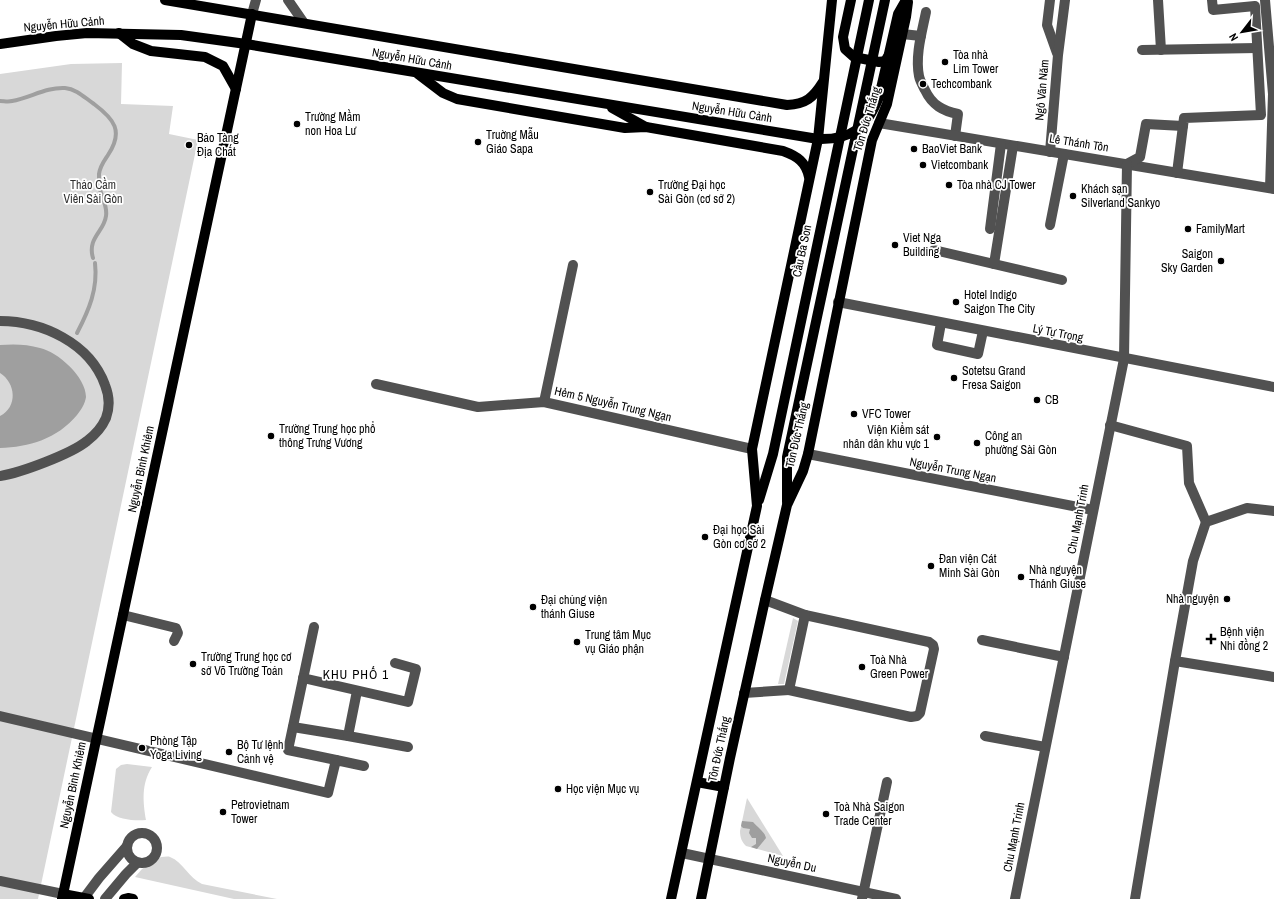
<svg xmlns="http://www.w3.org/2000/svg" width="1274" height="899" font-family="'Archivo Narrow',sans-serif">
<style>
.green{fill:#d8d8d8}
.water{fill:#9f9f9f}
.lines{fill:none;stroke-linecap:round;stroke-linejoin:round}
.stream{stroke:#9f9f9f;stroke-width:4}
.minor{stroke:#515151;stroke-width:10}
.major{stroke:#000;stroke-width:10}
.poi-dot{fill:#000;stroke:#fff;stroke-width:1.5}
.labels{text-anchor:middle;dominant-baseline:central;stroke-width:3.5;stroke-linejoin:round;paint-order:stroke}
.street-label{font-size:12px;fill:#000;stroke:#fff}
.poi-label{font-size:12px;fill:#000;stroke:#fff;text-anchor:start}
.park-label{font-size:12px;fill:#2f2f2f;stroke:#fff}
.neighbourhood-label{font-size:13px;letter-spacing:1px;fill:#000;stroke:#fff}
</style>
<rect width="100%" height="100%" fill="#fff"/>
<g class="green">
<polygon points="122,63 121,104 173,106 169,134 198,140 38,899 0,899 0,74 71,64"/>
<polygon points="793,618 798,621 784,684 778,684"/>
<path d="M127,764L152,767C141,784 143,802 146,820C136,821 117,820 111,812L116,769L121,765Z"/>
<path d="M747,798L783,856L746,846C742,842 740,838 740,831Z"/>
<path d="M161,857C164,857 168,856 170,857C183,862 189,878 202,884L277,899H234L135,877L142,869Z"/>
</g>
<g class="water">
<path d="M0,345C13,344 27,344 40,348C58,352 86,377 86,397C85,404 81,410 77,415C57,439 29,447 0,448V416C18,407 16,383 0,373Z"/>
<path d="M742,821L753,822C757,827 765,832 766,838L757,849L751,847L756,844V838H752L749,833L750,829L743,828L741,826Z"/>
</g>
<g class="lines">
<g class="stream">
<path d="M0,101C4,101 8,102 12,101C30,98 46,87 65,88C77,89 85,98 94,104C114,119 124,131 108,155C104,161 100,166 99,174C99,177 99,180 99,183C99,194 108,204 106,216C104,232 87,238 93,258"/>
<path d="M77,333C89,310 98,289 95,263"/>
</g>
<g class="minor">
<polyline points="288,0 304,23"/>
<polyline points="1050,0 1047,25 1057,53"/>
<polyline points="1158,0 1161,50"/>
<polyline points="1265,0 1273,94 1270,188"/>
<path d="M926,12C922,32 915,55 919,76C920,81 923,86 925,90C932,105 943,111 958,114L955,136"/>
<polyline points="252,14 256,0"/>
<polyline points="902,34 921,36"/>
<polyline points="1142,50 1257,48"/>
<polyline points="879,123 1274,189"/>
<polyline points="1050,152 1058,55 1065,0"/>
<polyline points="1127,164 1140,157 1146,124 1183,126"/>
<polyline points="1177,173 1184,118 1261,115 1255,6 1213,10 1212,0"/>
<polyline points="1050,225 1064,154"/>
<polyline points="990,229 1001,144"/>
<polyline points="934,250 1062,280"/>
<polyline points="994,264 1013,146"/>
<polyline points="838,302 1274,387"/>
<path d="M0,321C42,321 90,343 105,385C109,395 110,407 106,418C102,427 95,435 87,441C71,454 20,473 0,476"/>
<polyline points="941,323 937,345 978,354 983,331"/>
<polyline points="376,384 478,407 544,402 752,449"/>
<polyline points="544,402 573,265"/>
<polyline points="1110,425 1187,446 1189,483 1206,522"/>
<polyline points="808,454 1093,510"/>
<polyline points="1274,511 1247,508 1206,522 1193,561 1175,661 1274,677"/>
<polyline points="123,615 176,628 178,633 174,641"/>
<polyline points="314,627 288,750 336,760"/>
<polyline points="982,640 1064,657"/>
<polyline points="303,678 408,702 416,669 395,663"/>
<polyline points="789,690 911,717 917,716 920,713 934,649 933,645 929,642 805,615"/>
<polyline points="744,693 789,690 805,615 765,600"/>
<polyline points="0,716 328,793 336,760 364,766"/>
<polyline points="293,727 348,736 357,691"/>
<polyline points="348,736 408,747"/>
<polyline points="985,736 1045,747"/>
<circle cx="142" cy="848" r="15"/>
<polyline points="682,853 896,899"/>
<polyline points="0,881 63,894"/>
<polyline points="84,898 99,878 127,846"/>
<polyline points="105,899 126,874 137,863"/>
<polyline points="862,899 887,782"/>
<polyline points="1015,899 1124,359 1127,164"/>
<polyline points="1135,899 1175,661"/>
</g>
<g class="major">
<path d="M165,0L787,105C806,104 813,98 823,82"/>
<polyline points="851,0 843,37 845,49 854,57 879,62 885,61 889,55"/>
<polyline points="119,33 133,44 151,51 205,57 223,66 236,89"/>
<path d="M0,44L56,36L87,33L181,35L246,44L818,139C851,140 867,128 879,97L898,14L906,0"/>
<path d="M418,74L443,93L457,99L625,128L646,127L783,151C797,156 806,162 809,177"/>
<polyline points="612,108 646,127"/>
<polyline points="759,500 773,454 869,0"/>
<polyline points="787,502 787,457 885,0"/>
<polyline points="697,782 724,787"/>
<polyline points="63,894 89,899"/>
<polyline points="62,899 252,14"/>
<polyline points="124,899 128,898 133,899"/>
<polyline points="671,899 757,506 752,449 818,139 832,0"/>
<polyline points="701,899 730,758 765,600 787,505 803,471 808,454 872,140 887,104 906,17 908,2"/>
</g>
</g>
<g class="poi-dot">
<circle cx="945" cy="62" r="4"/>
<circle cx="923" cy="84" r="4"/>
<circle cx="297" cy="124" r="4"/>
<circle cx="478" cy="142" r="4"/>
<circle cx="189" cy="145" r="4"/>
<circle cx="914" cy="149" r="4"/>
<circle cx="923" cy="165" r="4"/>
<circle cx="949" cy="185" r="4"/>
<circle cx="650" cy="192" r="4"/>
<circle cx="1073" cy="196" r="4"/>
<circle cx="1188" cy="229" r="4"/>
<circle cx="895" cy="245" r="4"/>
<circle cx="1221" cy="261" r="4"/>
<circle cx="956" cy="302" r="4"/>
<circle cx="954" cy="378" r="4"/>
<circle cx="1037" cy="400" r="4"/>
<circle cx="854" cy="414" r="4"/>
<circle cx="271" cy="436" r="4"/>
<circle cx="937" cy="437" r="4"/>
<circle cx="977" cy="443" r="4"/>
<circle cx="705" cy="537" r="4"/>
<circle cx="931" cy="566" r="4"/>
<circle cx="1021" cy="577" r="4"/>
<circle cx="1227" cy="599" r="4"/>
<circle cx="533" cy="607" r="4"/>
<path d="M1209 633h4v4h4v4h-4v4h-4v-4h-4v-4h4z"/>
<circle cx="577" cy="642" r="4"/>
<circle cx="193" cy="664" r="4"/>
<circle cx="862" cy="667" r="4"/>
<circle cx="142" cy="748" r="4"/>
<circle cx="229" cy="752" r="4"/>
<circle cx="558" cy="789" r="4"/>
<circle cx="223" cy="812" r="4"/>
<circle cx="826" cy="814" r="4"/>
</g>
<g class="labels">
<g class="street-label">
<text transform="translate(64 24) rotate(-5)">Nguyễn Hữu Cảnh</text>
<text transform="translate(412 59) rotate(10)">Nguyễn Hữu Cảnh</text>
<text transform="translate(1042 90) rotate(-85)">Ngô Văn Năm</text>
<text transform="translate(732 112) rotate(9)">Nguyễn Hữu Cảnh</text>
<text transform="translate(867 119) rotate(-73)">Tôn Đức Thắng</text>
<text transform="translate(1079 143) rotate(9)">Lê Thánh Tôn</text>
<text transform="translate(802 251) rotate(-78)">Cầu Ba Son</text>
<text transform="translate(1058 333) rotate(11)">Lý Tự Trọng</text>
<text transform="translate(613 404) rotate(13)">Hẻm 5 Nguyễn Trung Ngạn</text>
<text transform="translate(797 435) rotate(-77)">Tôn Đức Thắng</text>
<text transform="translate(141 469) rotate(-78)">Nguyễn Bỉnh Khiêm</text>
<text transform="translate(953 470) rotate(11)">Nguyễn Trung Ngạn</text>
<text transform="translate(1078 519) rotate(-79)">Chu Mạnh Trinh</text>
<text transform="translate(719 749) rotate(-78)">Tôn Đức Thắng</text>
<text transform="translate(73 785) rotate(-78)">Nguyễn Bỉnh Khiêm</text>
<text transform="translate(1014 837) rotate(-79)">Chu Mạnh Trinh</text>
<text transform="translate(792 863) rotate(12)">Nguyễn Du</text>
</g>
<g class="poi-label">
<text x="953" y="55">Tòa nhà<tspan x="953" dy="14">Lim Tower</tspan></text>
<text x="931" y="84">Techcombank</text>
<text x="305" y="117">Trường Mầm<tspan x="305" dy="14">non Hoa Lư</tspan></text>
<text x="486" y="135">Truờng Mẫu<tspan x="486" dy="14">Giáo Sapa</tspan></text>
<text x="197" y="138">Bảo Tàng<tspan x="197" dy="14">Địa Chất</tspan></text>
<text x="922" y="149">BaoViet Bank</text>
<text x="931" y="165">Vietcombank</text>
<text x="658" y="185">Trường Đại học<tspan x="658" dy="14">Sài Gòn (cơ sở 2)</tspan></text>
<text x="957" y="185">Tòa nhà CJ Tower</text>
<text x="1081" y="189">Khách sạn<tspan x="1081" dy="14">Silverland Sankyo</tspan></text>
<text x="1196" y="229">FamilyMart</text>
<text x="903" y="238">Viet Nga<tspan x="903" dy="14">Building</tspan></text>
<text x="1213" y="254" text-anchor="end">Saigon<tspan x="1213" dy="14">Sky Garden</tspan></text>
<text x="964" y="295">Hotel Indigo<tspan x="964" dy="14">Saigon The City</tspan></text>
<text x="962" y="371">Sotetsu Grand<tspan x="962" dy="14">Fresa Saigon</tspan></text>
<text x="1045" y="400">CB</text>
<text x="862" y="414">VFC Tower</text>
<text x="279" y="429">Trường Trung học phổ<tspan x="279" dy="14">thông Trưng Vương</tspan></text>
<text x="929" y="430" text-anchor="end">Viện Kiểm sát<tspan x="929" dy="14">nhân dân khu vực 1</tspan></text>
<text x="985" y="436">Công an<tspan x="985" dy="14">phường Sài Gòn</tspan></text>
<text x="713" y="530">Đại học Sài<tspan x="713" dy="14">Gòn cơ sở 2</tspan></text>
<text x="939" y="559">Đan viện Cát<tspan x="939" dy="14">Minh Sài Gòn</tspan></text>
<text x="1029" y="570">Nhà nguyện<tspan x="1029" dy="14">Thánh Giuse</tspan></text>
<text x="1219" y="599" text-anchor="end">Nhà nguyện</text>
<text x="541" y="600">Đại chủng viện<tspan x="541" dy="14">thánh Giuse</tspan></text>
<text x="1220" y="632">Bệnh viện<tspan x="1220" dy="14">Nhi đồng 2</tspan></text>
<text x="585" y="635">Trung tâm Mục<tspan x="585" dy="14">vụ Giáo phận</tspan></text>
<text x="201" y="657">Trường Trung học cơ<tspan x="201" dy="14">sở Võ Trường Toản</tspan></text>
<text x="870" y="660">Toà Nhà<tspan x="870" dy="14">Green Power</tspan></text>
<text x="150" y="741">Phòng Tập<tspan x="150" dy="14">Yoga Living</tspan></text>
<text x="237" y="745">Bộ Tư lệnh<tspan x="237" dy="14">Cảnh vệ</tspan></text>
<text x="566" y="789">Học viện Mục vụ</text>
<text x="231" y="805">Petrovietnam<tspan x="231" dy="14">Tower</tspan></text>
<text x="834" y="807">Toà Nhà Saigon<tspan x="834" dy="14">Trade Center</tspan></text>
</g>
<g class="park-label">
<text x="93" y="185">Thảo Cầm<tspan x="93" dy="14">Viên Sài Gòn</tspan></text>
</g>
<g class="neighbourhood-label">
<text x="356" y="674">KHU PHỐ 1</text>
</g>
</g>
<g transform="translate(1242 32) rotate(239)" stroke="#ffffff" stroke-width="3" paint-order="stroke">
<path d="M0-3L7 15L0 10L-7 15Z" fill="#000000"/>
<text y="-6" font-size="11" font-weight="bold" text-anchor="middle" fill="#000000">N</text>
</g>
</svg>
